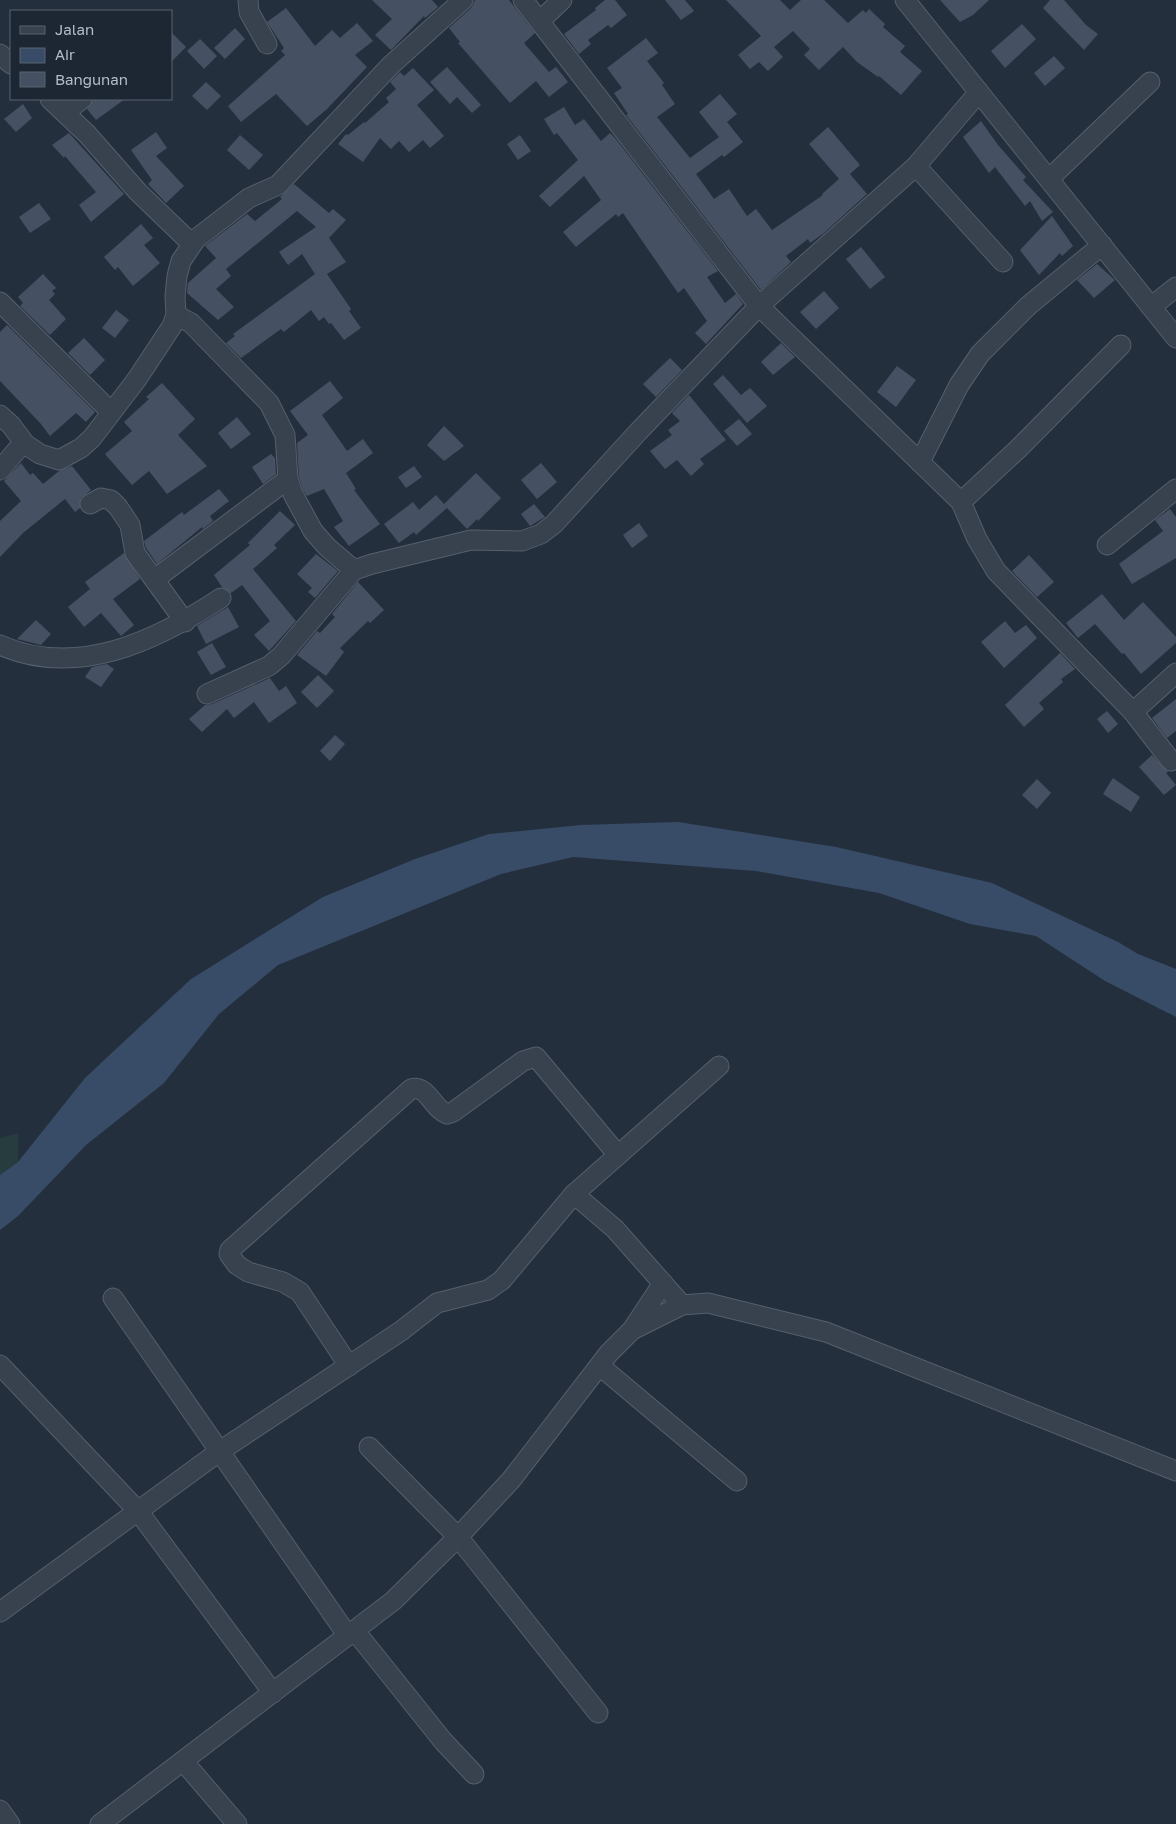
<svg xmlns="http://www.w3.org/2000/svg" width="1176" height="1824" font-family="'Golos Text',sans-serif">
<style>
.green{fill:#263c3f}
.water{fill:#394c67}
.building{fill:#455162}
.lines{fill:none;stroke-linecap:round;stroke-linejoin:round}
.minor-casing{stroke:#565f6c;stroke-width:21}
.minor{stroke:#38414e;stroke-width:19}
</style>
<rect width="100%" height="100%" fill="#242f3e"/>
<polygon class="green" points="18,1133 18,1162 0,1175 0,1138"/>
<polygon class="water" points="678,822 836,847 992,883 1118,942 1138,954 1176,969 1176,1017 1105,981 1036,936 970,924 879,893 756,871 573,857 501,874 278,965 219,1014 164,1083 86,1145 18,1216 0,1230 0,1175 18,1162 85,1078 191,979 323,897 415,859 489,834 581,825"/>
<g class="building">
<polygon points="372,0 432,0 438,7 425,18 424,16 391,50 375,35 392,19"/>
<polygon points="509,0 535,33 524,43 549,72 556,67 568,82 549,97 536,81 510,103 458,43 460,42 449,28 471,8 475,0"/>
<polygon points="605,0 615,0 627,15 611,28 608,25 588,40 591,44 579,54 564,34 596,10 595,8"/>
<polygon points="665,0 685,0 694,11 681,20"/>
<polygon points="726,0 780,0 790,10 801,0 824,0 848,23 863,10 866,13 869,9 885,24 883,27 905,46 900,52 922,71 901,95 879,76 878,77 857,62 843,47 819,70 804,55 810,49 793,31 774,47 783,57 768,71 759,62 750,69 738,55 761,36"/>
<polygon points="940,0 989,0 973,15 960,22"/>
<polygon points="1050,0 1064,0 1086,25 1098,34 1084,50 1043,8"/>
<polygon points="286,8 315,46 332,30 340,38 357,23 373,41 355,55 367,67 327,109 307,126 276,94 241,122 228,106 285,55 281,51 284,48 267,22"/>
<polygon points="1022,24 1036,39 1005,68 991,51"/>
<polygon points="235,28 245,39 225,59 214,48"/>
<polygon points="171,32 186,47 171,62"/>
<polygon points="646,38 658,53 647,61 664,83 662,85 675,104 657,117 690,158 719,137 699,112 720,94 737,114 727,122 743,142 724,157 722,155 696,174 714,199 729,189 747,216 756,209 772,230 823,195 822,194 839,179 809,144 828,127 860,165 850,174 867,194 824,233 810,243 808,239 786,256 791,262 761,290 626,115 628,114 614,93 622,88 607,68"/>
<polygon points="200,39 217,56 204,69 187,51"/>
<polygon points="1054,56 1065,68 1045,86 1034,73"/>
<polygon points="447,67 481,105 472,113 457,97 450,104 430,82"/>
<polygon points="413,68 434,90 417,105 444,136 430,148 423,140 409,152 399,141 391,149 380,138 363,162 338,144 346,134 348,135 364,122 365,123 389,102 386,98 396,89 390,82 400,72 404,76"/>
<polygon points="206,82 221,96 207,110 192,96"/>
<polygon points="93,99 125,99 96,120 87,109"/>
<polygon points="23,104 32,118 16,132 4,119"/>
<polygon points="564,107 575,125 584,119 601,141 610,133 615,138 718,271 707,277 725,303 736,294 743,304 706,344 695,333 707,321 684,288 678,293 623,213 618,217 616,214 576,247 563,232 601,200 584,176 550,207 539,196 578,160 557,133 554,135 544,119"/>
<polygon points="981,121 998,145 1026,177 1023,180 1053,212 1042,221 1030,201 1025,206 995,167 989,173 963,137"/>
<polygon points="156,132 167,148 156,156 184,186 166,203 148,184 152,180 131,150"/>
<polygon points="69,133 124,194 91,222 79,205 96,192 65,156 64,158 52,145"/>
<polygon points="240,135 263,155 249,170 227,150"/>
<polygon points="520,135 531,151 518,160 507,144"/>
<polygon points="294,184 329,213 333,209 346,220 329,238 346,262 327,274 351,309 349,311 361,328 344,340 331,323 329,324 324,317 319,321 311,310 284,332 281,329 241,358 226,343 235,336 233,334 315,274 302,254 288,265 279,252 316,227 297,211 226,269 231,276 216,289 234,307 218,320 187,293 188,283 216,258 205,246 247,214 255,221 282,199 280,197"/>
<polygon points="39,203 51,219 30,233 19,217"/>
<polygon points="1052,216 1073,246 1062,256 1060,253 1039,275 1020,250"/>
<polygon points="141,224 153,238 144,245 160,263 133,286 118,267 115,270 104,257"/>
<polygon points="861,247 885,277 870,289 846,259"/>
<polygon points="1097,264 1115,280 1094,298 1077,280"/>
<polygon points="43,274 56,288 52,291 55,294 49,300 66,319 50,335 20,306 23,303 18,297"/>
<polygon points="824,291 839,308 816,329 800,312"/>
<polygon points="116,310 129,320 115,338 102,328"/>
<polygon points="7,325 95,412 86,422 76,413 50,436 41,424 0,381 0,332"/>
<polygon points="84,338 105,360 90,375 68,353"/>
<polygon points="781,343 795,357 773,375 761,362"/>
<polygon points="670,358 682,370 656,397 643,384"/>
<polygon points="897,366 916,380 896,407 877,392"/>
<polygon points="723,375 741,395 750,388 767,406 747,423 713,384"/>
<polygon points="330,381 343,398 322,415 347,451 363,439 373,453 346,473 356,489 354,490 380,524 349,546 334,527 343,521 324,489 307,496 303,490 299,477 297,443 308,435 290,411"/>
<polygon points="162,383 195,419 178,435 207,466 167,494 149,471 132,485 105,454 132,431 124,422 149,399 146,397"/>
<polygon points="689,395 726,440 700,459 704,464 691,476 677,460 665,469 650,451 672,435 668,430 680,421 672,413"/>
<polygon points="237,417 251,434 231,449 218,433"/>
<polygon points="739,419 752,434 737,446 724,431"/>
<polygon points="444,426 464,446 444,461 427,445"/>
<polygon points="271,454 275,458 276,474 263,484 252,467"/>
<polygon points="21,463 30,475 33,473 43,484 59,471 72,466 91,490 81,498 80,508 75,512 65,499 23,533 0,557 0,521 21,501 4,481"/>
<polygon points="541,463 557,482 537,499 521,480"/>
<polygon points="414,466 422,477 406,488 398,477"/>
<polygon points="476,473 501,498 478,521 477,519 467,529 447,508 416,535 414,532 399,543 384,524 413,502 419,510 436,495 444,504"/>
<polygon points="219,489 229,501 210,516 213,521 203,529 202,527 157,564 146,548 144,541 182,512 184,515"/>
<polygon points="534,504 545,517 530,526 521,514"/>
<polygon points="1170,509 1176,517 1176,558 1132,584 1119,564 1163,531 1155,520"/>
<polygon points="280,511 295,525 274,545 277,548 253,569 296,621 269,651 254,635 270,621 242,585 231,593 222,587 214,575 250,545 248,543"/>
<polygon points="639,523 648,536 632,548 623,535"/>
<polygon points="124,553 140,579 113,599 134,625 121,636 101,613 84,627 68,607 90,589 85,582"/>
<polygon points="316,554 338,571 315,598 308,592 312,588 297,574"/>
<polygon points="1029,555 1054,582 1037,597 1012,571"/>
<polygon points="358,582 384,610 370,623 368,621 340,648 344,652 326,676 297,655 317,631 320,633 335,617 332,614"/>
<polygon points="1102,594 1124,620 1143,602 1176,637 1176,643 1141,674 1124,653 1122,654 1095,624 1078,638 1066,623"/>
<polygon points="228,607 239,627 206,644 197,626"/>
<polygon points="36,620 51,634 41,645 17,639"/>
<polygon points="1005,621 1015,633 1026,625 1037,638 1004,668 981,642"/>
<polygon points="212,643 226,667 211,675 197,652"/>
<polygon points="1060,653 1075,669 1061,679 1063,682 1039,703 1044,709 1024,727 1005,705"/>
<polygon points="107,664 114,669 101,687 85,677 92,667"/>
<polygon points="318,675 334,691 317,708 301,692"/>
<polygon points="270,678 279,691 286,686 297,703 269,723 254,702 234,718 227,709 202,732 189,719 205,705 212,704"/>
<polygon points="1176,699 1176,731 1167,738 1152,718"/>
<polygon points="1107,711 1118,724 1108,733 1097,719"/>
<polygon points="335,735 345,744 330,761 320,751"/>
<polygon points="1152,755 1168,772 1166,773 1176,785 1164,795 1139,767"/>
<polygon points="1113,778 1140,797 1131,812 1103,794"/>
<polygon points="1037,779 1051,793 1037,809 1022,795"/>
</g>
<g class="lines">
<defs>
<g id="minor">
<polyline points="248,0 249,12 267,44"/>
<polyline points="523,0 759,306 961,502 977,539 996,571 1133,712 1171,761"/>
<polyline points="905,0 1176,338"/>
<polyline points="540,21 562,0"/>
<polyline points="0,54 11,64"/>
<polyline points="50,99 87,134 138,192 192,244"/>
<polyline points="65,113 82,99"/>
<polyline points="916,166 1003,262"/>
<polyline points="1049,179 1150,82"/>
<polyline points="0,302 111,412"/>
<polyline points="1151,307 1176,287"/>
<polyline points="176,315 191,323 269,403 285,435 288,479 293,494 313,531 327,547 354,570"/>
<polyline points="0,415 11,425 25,444"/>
<polyline points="920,462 959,385 980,354 1028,306 1102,245"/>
<polyline points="0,470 17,450 25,444 40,454 59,460 81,448 92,438 137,379 172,326 176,315 175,296 177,276 181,261 196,239 249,198 278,185 391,65 463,0"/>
<polyline points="961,502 1018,449 1121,345"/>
<polyline points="90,504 101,498 111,500 118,507 130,525 135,553 185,622"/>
<polyline points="1107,545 1176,489"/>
<polyline points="155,579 288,479"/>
<path d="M0,645C77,679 156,641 221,598"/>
<polyline points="207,694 269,666 281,656 354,570 372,564 471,540 522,541 541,534 554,524 638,432 759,306 916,166 979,92"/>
<polyline points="1133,712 1176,673"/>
<polyline points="574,1194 615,1229 682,1305"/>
<polyline points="113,1298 348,1636"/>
<polyline points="634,1327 663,1283"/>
<polyline points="0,1365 138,1511 273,1693"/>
<path d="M349,1366L300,1292L283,1282L248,1272L237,1265L229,1254L230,1250L411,1089C427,1084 433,1109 447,1114L453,1112L523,1061L536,1057L618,1155"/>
<polyline points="600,1366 737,1481"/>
<polyline points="369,1447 458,1537 598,1713"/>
<polyline points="0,1612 220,1451 401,1331 437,1303 488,1290 502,1280 574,1194 719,1066"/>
<polyline points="355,1631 443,1741 474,1774"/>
<polyline points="183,1761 237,1824"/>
<polyline points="0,1810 10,1824"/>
<polyline points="100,1824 393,1601 458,1537 511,1480 609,1353 632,1330 682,1305 708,1303 826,1332 1176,1471"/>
</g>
</defs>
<use href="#minor" class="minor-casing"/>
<use href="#minor" class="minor"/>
</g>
<rect x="10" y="10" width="162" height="90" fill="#1d2633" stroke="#59626f"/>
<rect x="20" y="26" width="25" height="8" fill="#38414e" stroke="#59626f"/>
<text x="55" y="35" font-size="15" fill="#b4bcc9">Jalan</text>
<rect x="20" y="48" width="25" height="15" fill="#394c67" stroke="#59626f"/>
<text x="55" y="60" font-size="15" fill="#b4bcc9">Air</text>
<rect x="20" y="72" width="25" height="15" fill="#455162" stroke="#59626f"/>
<text x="55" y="85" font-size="15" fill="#b4bcc9">Bangunan</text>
</svg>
